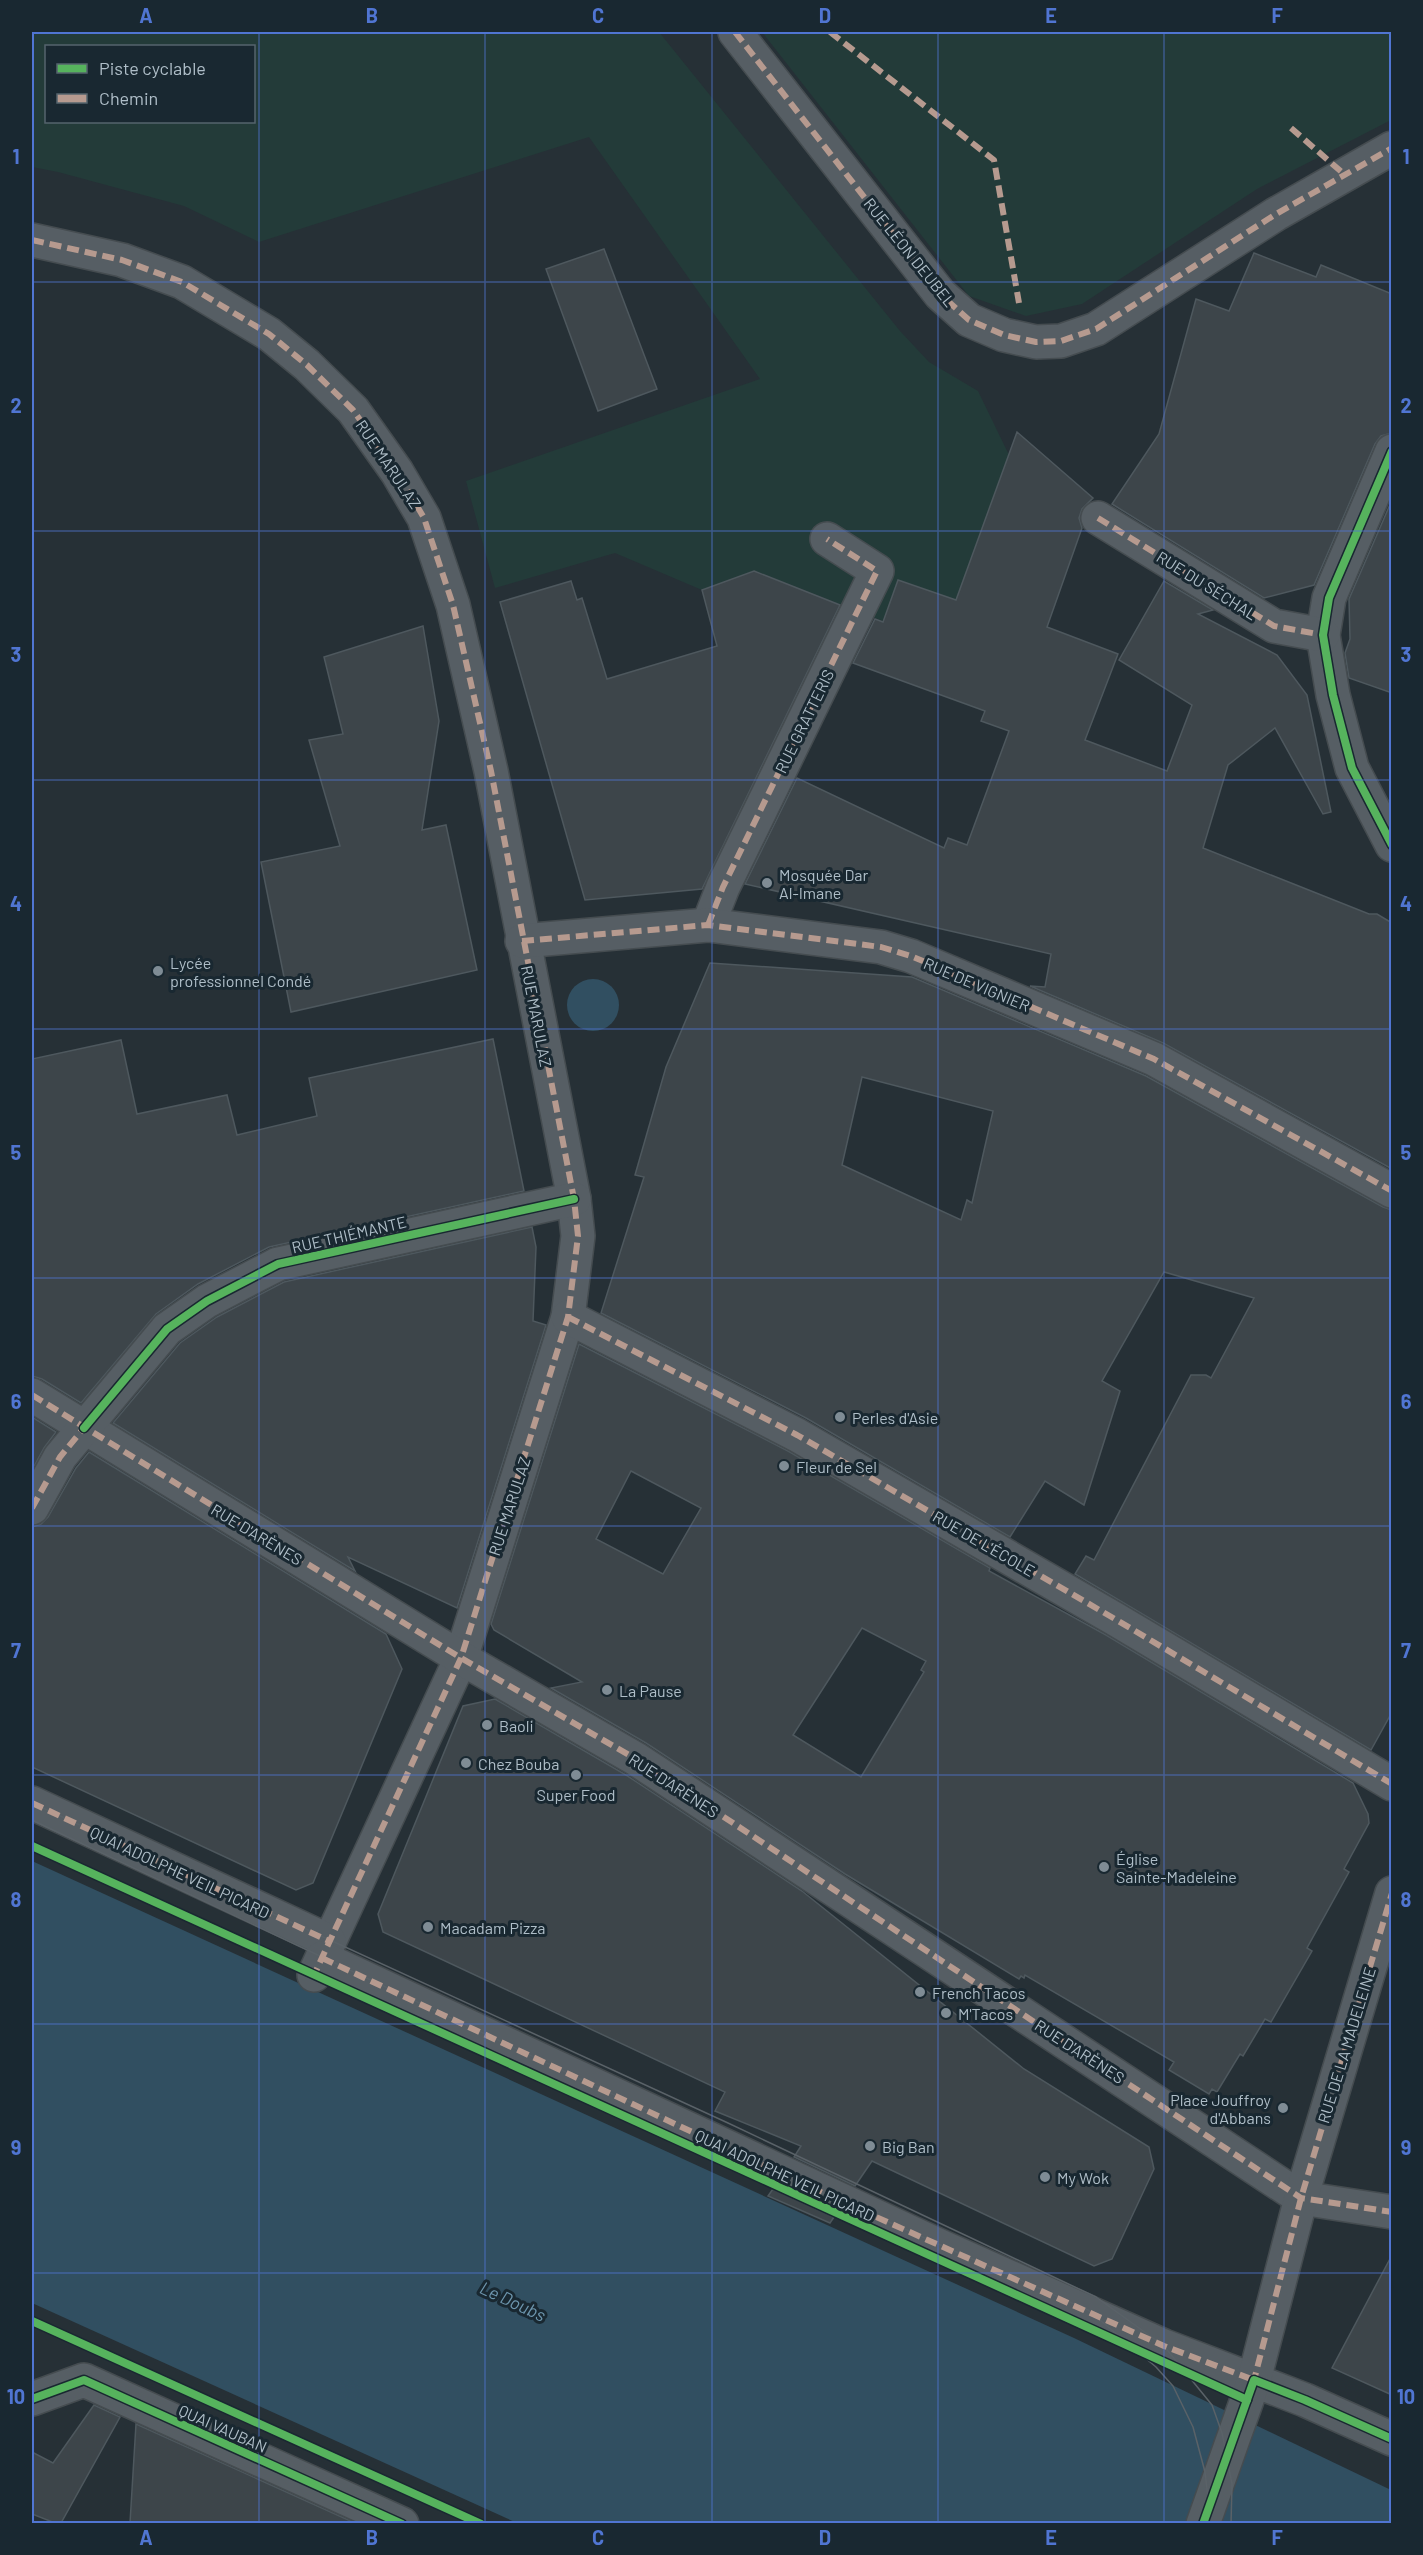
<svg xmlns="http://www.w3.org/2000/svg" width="1423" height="2555" font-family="Barlow,sans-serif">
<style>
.green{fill:#233b39;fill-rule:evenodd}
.water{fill:#314f61}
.building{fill:#3d454a;stroke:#4e585e;stroke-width:1.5;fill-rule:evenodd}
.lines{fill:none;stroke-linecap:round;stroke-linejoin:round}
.street-casing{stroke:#454c50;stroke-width:36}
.street{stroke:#565e64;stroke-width:33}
.tram{stroke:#5a6268;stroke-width:1.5}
.quiet{stroke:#b69a8f;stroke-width:6;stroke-dasharray:12 6;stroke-linecap:butt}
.cycleway-casing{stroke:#192831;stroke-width:11}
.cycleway{stroke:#56b35d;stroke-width:8}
.grid{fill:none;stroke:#5075d2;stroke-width:1.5;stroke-opacity:0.55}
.poi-dot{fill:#7f8c95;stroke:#192831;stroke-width:2}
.labels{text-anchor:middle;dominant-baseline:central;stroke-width:6;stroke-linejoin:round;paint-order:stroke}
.street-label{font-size:16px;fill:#afbec8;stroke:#192831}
.poi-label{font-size:16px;fill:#afbec8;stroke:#192831;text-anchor:start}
.water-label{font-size:18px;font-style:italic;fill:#6d96ae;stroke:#192831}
.neatline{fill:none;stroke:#5075d2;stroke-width:2}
.grid-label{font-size:20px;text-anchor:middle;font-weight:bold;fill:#5075d2}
</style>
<rect width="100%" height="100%" fill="#263036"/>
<g class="green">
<path d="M32,32H659L900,331L929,362L978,391L1009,455L956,600L898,580L883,621L755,571L702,590L615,553L495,588L466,481L760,379L589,137L259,242L184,206L58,172L32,167ZM46,46H254V122H46Z"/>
<polygon points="762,32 1391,32 1391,120 1257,189 1082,304 1026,316 969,296"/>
</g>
<g class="water">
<circle cx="593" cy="1005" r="26"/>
<polygon points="32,1861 1074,2338 1391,2490 1391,2523 517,2523 32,2303"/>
</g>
<g class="building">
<polygon points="604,249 657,389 598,411 546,269"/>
<polygon points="1254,253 1316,277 1321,265 1392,294 1392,433 1381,436 1375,444 1314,585 1264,598 1112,504 1159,434 1196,299 1229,311"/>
<polygon points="1017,432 1093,498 1082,509 1079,518 1082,528 1047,627 1118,654 1085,740 1167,771 1192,705 1119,660 1164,581 1213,610 1198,614 1277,655 1307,695 1331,812 1323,814 1275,728 1228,765 1203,848 1369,914 1377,914 1392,923 1392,1169 1163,1043 1030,986 1045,987 1051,954 745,884 797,778 944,848 948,838 967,845 1009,731 981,721 985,711 853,663 875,619 883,622 898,580 956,600"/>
<polygon points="1392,500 1392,693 1349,678 1345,653 1350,639 1349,599"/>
<polygon points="754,571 840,605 702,889 585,900 500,602 571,581 577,600 582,598 607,679 717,646 702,590"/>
<polygon points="423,626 439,721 422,830 446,825 477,970 291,1012 261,862 340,846 309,740 343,734 324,657"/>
<path d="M710,963L912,977L1146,1076L1383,1207L1392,1210V1712L1371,1750L1075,1574L1086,1556L1094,1560L1191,1375H1206L1211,1378L1254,1298L1164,1272L1102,1381L1120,1391L1084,1505L1045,1481L1010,1537L806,1418L601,1313L644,1177L635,1175L666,1067ZM862,1077L993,1111L972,1203L967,1200L961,1220L842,1165Z"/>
<polygon points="493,1039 524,1191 269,1247 198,1284 156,1314 81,1403 42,1379 32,1376 32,1059 121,1040 137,1114 227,1095 237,1135 317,1116 309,1078"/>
<polygon points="532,1227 536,1247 533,1321 546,1325 457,1608 348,1557 355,1571 113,1423 180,1343 217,1317 284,1282"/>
<path d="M579,1344L788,1451L990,1568L989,1571L1106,1635L1353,1783L1368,1814L1369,1823L1344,1869L1349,1872L1307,1948L1312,1951L1271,2022L1265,2019L1243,2056L1240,2054L1217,2092L1212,2089L1209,2094L1169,2070L1174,2062L1025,1975L1024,1978L1021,1976L1019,1979L845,1874L646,1743L551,1688L582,1682L494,1630L491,1624ZM631,1471L701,1508L663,1574L596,1539ZM862,1628L926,1661L921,1670L924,1672L861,1777L793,1735Z"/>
<polygon points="32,1417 56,1432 44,1448 32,1470"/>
<polygon points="89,1452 386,1634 402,1669 313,1883 296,1890 32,1767 32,1527 41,1524 48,1517 76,1468"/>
<polygon points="495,1699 626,1775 802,1891 1024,2069 1149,2147 1154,2169 1112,2259 1094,2266 872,2161 855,2186 794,2157 801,2146 715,2111 725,2092 383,1932 378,1914 463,1706"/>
<polygon points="773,2189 834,2217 830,2223 768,2196"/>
<polygon points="1392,2255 1392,2395 1332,2368"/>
<polygon points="94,2405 120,2417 61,2523 55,2523 32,2514 32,2452 53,2463"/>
<polygon points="136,2424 355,2523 130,2523"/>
</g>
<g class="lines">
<defs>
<g id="street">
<polyline points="735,32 940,294 969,320 1004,335 1036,342 1061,341 1096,329 1276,214 1392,148"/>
<polyline points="32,240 122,260 182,282 269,334 307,365 353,410 397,472 424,518 453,605 491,771 574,1199 578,1236 568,1317 461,1658 314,1975"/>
<polyline points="1392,451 1329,598 1323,635 1333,695 1352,768 1392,845"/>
<polyline points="1098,518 1274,626 1323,635"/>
<polyline points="708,925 723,887 877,571 827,539"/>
<polyline points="522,941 708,925 881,947 911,956 1154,1059 1392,1191"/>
<polyline points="568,1317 797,1435 1115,1619 1392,1784"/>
<polyline points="32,1395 461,1658 636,1759 1301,2198 1392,2212"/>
<polyline points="32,1508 60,1457 167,1329 207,1301 278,1264 574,1199"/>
<polyline points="32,1803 329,1941"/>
<polyline points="322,1958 940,2246 1164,2346 1305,2400 1392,2439"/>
<polyline points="32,2399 84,2380 402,2524"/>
<polyline points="1203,2524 1254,2380 1301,2198 1392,1893"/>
</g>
</defs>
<use href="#street" class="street-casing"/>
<use href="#street" class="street"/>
<g class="tram">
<polyline points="32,1803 728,2123 1096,2297 1164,2346 1212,2405 1222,2433 1232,2484 1231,2524"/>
<polyline points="32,1820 807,2186 1088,2310 1156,2367 1173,2386 1193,2427 1205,2472 1209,2507 1208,2524"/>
</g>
<g class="quiet">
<polyline points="735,32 940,294 969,320 1004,335 1036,342 1061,341 1096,329 1276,214 1392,148"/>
<polyline points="830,32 994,160 1019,303"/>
<polyline points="1291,128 1344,174"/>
<polyline points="32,240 122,260 182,282 269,334 307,365 353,410 397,472 424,518 453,605 491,771 574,1199 578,1236 568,1317 461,1658 314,1975"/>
<polyline points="1098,518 1274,626 1323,635"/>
<polyline points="708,925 723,887 877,571 827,539"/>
<polyline points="522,941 708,925 881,947 911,956 1154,1059 1392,1191"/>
<polyline points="568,1317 797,1435 1115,1619 1392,1784"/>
<polyline points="32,1395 461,1658 636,1759 1301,2198 1392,2212"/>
<polyline points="32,1508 60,1457 88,1423"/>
<polyline points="32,1803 329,1941"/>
<polyline points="322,1958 807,2186 1164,2346 1259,2382"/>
<polyline points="1253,2384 1301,2198 1392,1893"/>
</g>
<defs>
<g id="cycleway">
<polyline points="1392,451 1329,598 1323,635 1333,695 1352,768 1392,845"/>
<polyline points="84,1428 167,1329 207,1301 278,1264 574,1199"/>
<polyline points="32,1846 1247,2400"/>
<polyline points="32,2321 481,2524"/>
<polyline points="32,2399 84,2380 402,2524"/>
<polyline points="1203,2524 1254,2380 1305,2400 1392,2439"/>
</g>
</defs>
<use href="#cycleway" class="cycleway-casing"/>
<use href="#cycleway" class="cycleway"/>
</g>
<path class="grid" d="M259,32V2524M485,32V2524M712,32V2524M938,32V2524M1164,32V2524M32,282H1392M32,531H1392M32,780H1392M32,1029H1392M32,1278H1392M32,1526H1392M32,1775H1392M32,2024H1392M32,2273H1392"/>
<g class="poi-dot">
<circle cx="767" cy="883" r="6"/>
<circle cx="158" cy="971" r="6"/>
<circle cx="840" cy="1417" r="6"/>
<circle cx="784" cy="1466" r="6"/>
<circle cx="607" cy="1690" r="6"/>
<circle cx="487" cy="1725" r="6"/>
<circle cx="466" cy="1763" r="6"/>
<circle cx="576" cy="1775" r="6"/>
<circle cx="1104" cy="1867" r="6"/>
<circle cx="428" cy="1927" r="6"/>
<circle cx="920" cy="1992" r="6"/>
<circle cx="946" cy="2013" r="6"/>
<circle cx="1283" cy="2108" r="6"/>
<circle cx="870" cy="2146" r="6"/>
<circle cx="1045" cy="2177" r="6"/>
</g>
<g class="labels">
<g class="street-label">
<text transform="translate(910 252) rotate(51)">RUE LÉON DEUBEL</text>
<text transform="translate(389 464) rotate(56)">RUE MARULAZ</text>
<text transform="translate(1207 585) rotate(32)">RUE DU SÉCHAL</text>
<text transform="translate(804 721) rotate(-64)">RUE GRATTERIS</text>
<text transform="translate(977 984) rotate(23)">RUE DE VIGNIER</text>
<text transform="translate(537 1016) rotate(79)">RUE MARULAZ</text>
<text transform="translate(349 1234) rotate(-13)">RUE THIÉMANTE</text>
<text transform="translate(509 1506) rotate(-72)">RUE MARULAZ</text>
<text transform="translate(257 1534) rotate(31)">RUE D'ARÈNES</text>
<text transform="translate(984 1543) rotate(30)">RUE DE L'ÉCOLE</text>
<text transform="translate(674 1785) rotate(33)">RUE D'ARÈNES</text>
<text transform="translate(180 1872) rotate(25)">QUAI ADOLPHE VEIL PICARD</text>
<text transform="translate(1346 2045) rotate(-73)">RUE DE LA MADELEINE</text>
<text transform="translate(1080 2051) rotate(33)">RUE D'ARÈNES</text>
<text transform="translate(785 2175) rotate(25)">QUAI ADOLPHE VEIL PICARD</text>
<text transform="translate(223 2428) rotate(24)">QUAI VAUBAN</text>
</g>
<g class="poi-label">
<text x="779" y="874">Mosquée Dar<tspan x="779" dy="18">Al-Imane</tspan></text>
<text x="170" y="962">Lycée<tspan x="170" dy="18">professionnel Condé</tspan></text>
<text x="852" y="1417">Perles d'Asie</text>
<text x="796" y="1466">Fleur de Sel</text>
<text x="619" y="1690">La Pause</text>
<text x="499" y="1725">Baoli</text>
<text x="478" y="1763">Chez Bouba</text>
<text x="576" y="1794" text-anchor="middle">Super Food</text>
<text x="1116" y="1858">Église<tspan x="1116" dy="18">Sainte-Madeleine</tspan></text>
<text x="440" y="1927">Macadam Pizza</text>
<text x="932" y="1992">French Tacos</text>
<text x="958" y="2013">M'Tacos</text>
<text x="1271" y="2099" text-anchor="end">Place Jouffroy<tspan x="1271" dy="18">d'Abbans</tspan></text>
<text x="882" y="2146">Big Ban</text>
<text x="1057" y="2177">My Wok</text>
</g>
<g class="water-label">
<text transform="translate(513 2301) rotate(25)">Le Doubs</text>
</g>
</g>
<rect width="1423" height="2555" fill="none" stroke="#192831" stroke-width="66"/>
<rect x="45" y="45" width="210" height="78" fill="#192831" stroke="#55646d" stroke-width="1.5"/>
<rect x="57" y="64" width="30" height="9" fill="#56b35d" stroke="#55646d" stroke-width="1.5"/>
<text x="99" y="75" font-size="18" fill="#afbec8">Piste cyclable</text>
<rect x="57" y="94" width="30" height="9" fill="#b69a8f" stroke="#55646d" stroke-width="1.5"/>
<text x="99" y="105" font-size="18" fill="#afbec8">Chemin</text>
<rect x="33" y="33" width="1357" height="2489" class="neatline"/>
<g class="grid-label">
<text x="146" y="23">A</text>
<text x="372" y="23">B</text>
<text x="598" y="23">C</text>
<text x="825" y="23">D</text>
<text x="1051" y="23">E</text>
<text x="1277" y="23">F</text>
<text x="16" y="164">1</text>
<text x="1406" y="164">1</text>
<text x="16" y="413">2</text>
<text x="1406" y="413">2</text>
<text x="16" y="662">3</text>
<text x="1406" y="662">3</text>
<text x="16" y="911">4</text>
<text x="1406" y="911">4</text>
<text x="16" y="1160">5</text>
<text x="1406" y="1160">5</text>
<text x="16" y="1409">6</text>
<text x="1406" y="1409">6</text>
<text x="16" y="1658">7</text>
<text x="1406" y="1658">7</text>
<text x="16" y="1907">8</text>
<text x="1406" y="1907">8</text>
<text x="16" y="2155">9</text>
<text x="1406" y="2155">9</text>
<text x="16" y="2404">10</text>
<text x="1406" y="2404">10</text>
<text x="146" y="2545">A</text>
<text x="372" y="2545">B</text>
<text x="598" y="2545">C</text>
<text x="825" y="2545">D</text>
<text x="1051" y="2545">E</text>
<text x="1277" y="2545">F</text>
</g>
</svg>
